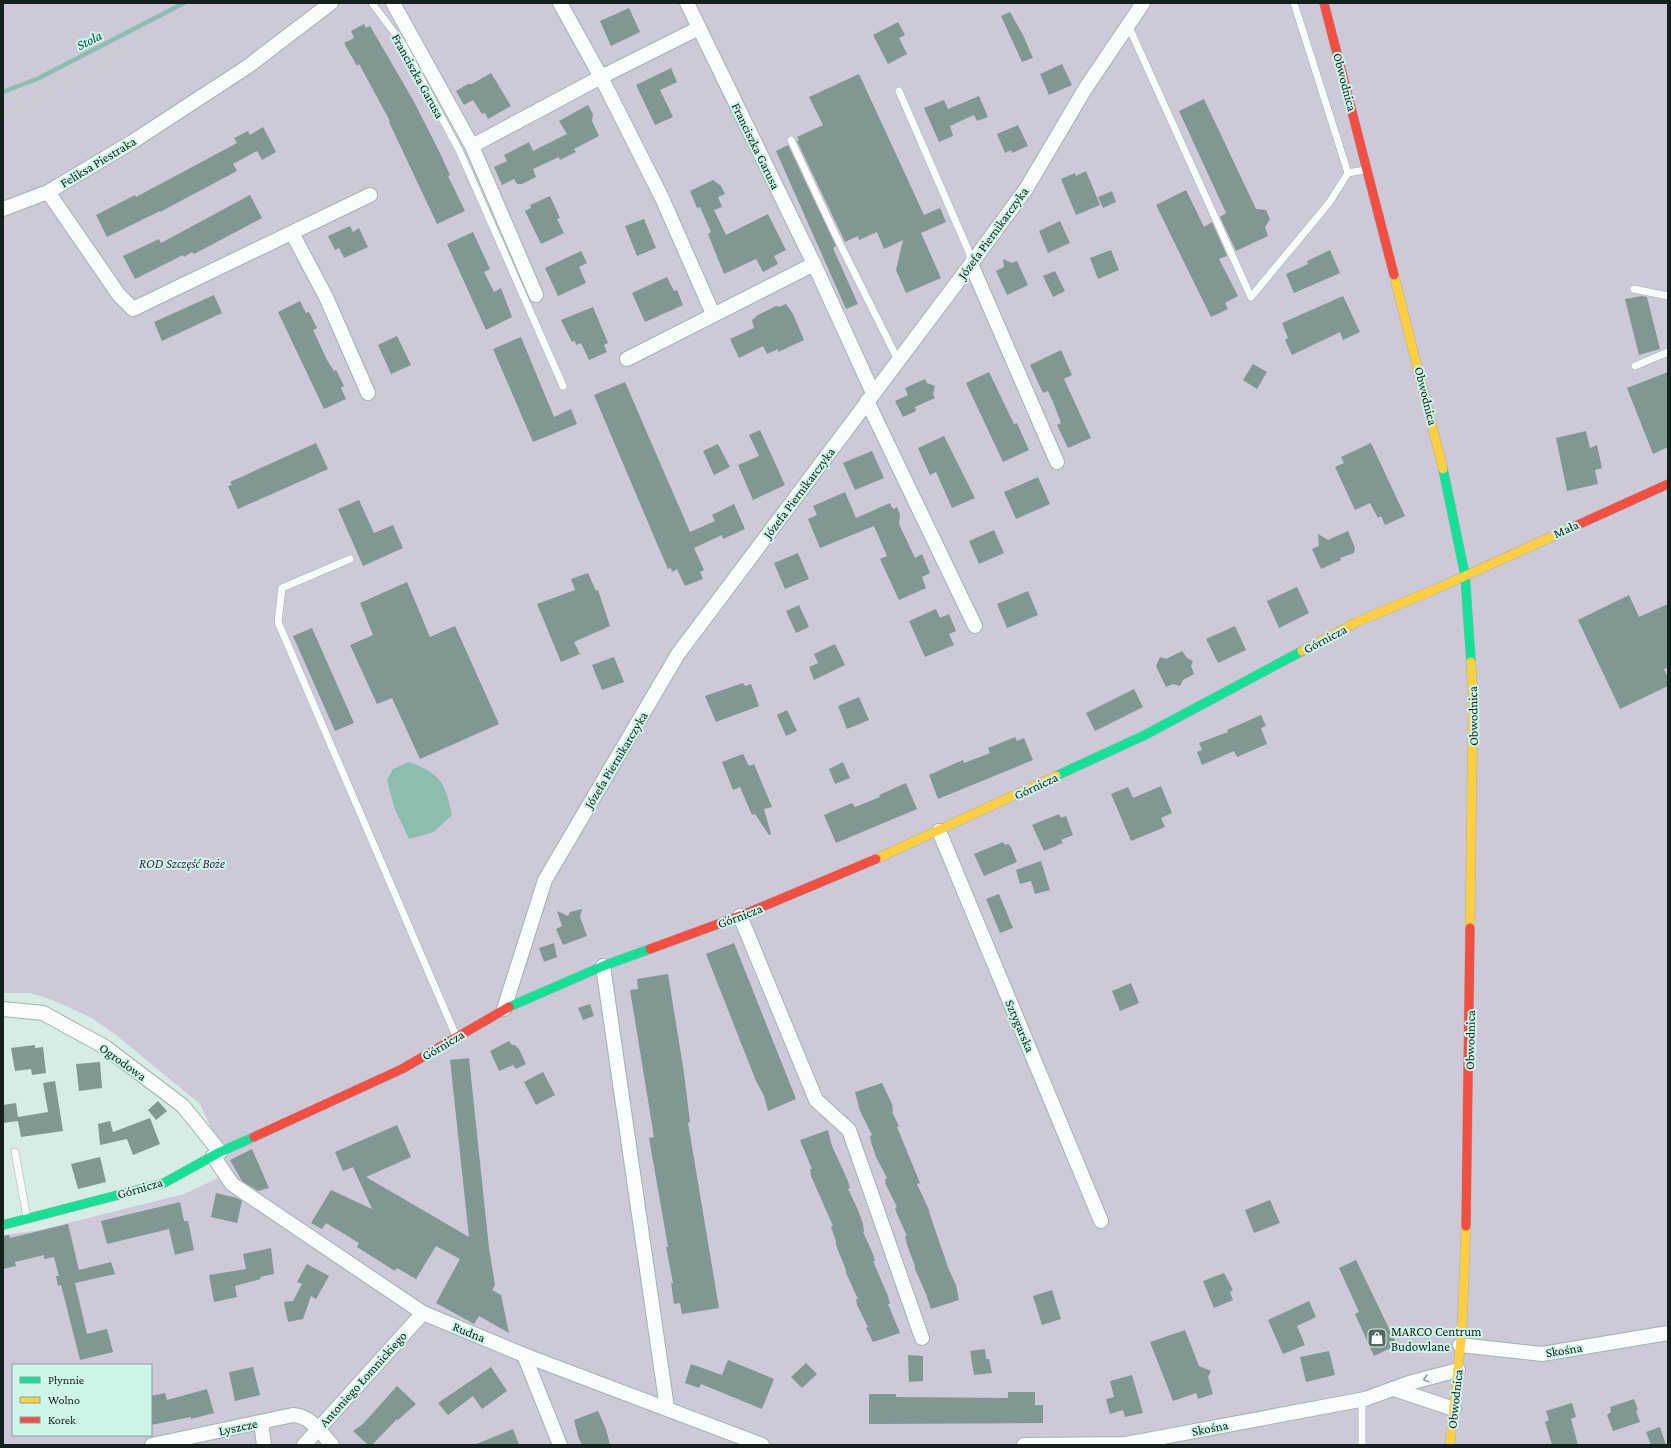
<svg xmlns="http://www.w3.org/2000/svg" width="1671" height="1448" font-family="'Crimson Pro',serif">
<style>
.green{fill:#cec9d9;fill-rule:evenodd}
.water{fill:#8bbeae}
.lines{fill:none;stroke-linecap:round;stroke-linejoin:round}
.stream{stroke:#8bbeae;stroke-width:4.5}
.building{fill:#819791}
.lane-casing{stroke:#a2b2ac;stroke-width:8}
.street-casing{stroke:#a2b2ac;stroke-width:16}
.fast-casing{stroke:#a2b2ac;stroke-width:10}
.slow-casing{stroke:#a2b2ac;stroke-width:10}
.jam-casing{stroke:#a2b2ac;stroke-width:10}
.lane{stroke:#f9fcfb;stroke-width:7}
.street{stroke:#f9fcfb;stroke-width:14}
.fast{stroke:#16e098;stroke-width:9}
.slow{stroke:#ffcf43;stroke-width:9}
.jam{stroke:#f24e42;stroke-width:9}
.rail{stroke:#c8cecc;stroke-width:3;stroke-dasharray:6 3;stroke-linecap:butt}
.oneway{stroke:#929997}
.labels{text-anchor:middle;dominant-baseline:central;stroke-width:4;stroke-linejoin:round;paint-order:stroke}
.street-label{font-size:13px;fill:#13211d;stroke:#cdf5e8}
.park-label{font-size:13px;font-style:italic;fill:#4a2157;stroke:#cdf5e8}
.poi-label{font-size:13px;fill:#13211d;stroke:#cdf5e8;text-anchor:start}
.water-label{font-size:14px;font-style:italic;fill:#035d4b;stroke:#cdf5e8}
</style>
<rect width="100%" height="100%" fill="#d6ece4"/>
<path class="green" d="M3,3H1668V1445H3V1235L40,1230L184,1194L231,1172L200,1104L116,1035L92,1018L55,1001L30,993H3ZM13,1365H151V1435H13Z"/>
<path class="water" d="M409,762C442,775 444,781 452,815L434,832L409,839L394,807L387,780L393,769Z"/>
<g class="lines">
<polyline class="stream" points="3,92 39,78 184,3"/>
</g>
<g class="building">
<polygon points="629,8 640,32 611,46 600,21"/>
<polygon points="1010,12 1023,35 1033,58 1022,62 1001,16"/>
<polygon points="898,22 905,35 899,38 907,54 888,64 873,35"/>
<polygon points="364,24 366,28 370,26 413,100 438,149 450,175 448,176 465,211 437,224 389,122 390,121 359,64 357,66 344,43 354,38 351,31"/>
<polygon points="1062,64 1072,85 1049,95 1040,74"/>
<polygon points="671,68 677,82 660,90 673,117 655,125 636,85"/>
<polygon points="491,73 511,106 488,119 485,113 482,114 473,100 464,105 456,91 468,84 472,84"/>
<polygon points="859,74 924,215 940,208 946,222 921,233 941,278 906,293 896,270 903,240 884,249 877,232 859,240 858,236 845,242 797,141 799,140 797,137 823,125 809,97"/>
<polygon points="979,96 988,117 977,121 974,115 950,126 953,136 939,142 924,108 944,100 948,109"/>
<polygon points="1204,99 1256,209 1266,210 1270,219 1265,227 1268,236 1236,251 1220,217 1226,213 1179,111"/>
<polygon points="588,105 593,114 592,121 599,136 574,149 576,152 560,160 559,157 533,169 536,177 522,184 517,184 514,179 502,185 494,167 507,161 504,155 529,142 533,151 567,134 559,121"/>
<polygon points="1018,125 1028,146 1012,153 1011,150 1005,153 997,134"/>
<polygon points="263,127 276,152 262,160 257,151 233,164 237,171 160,212 160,211 107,237 96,215 135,195 136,197 237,143 234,138 248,131 250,135"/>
<polygon points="788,145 836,246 833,248 858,304 846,309 776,151"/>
<polygon points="1086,171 1100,205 1076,215 1061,179 1075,173 1076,176"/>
<polygon points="713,180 721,186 725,194 718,197 722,207 714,210 726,235 768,214 786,250 774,256 778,264 763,272 756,259 724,274 708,234 711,232 700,207 697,208 690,191"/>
<polygon points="1186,190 1204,227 1212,222 1227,256 1219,259 1238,296 1225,303 1228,309 1211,317 1156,205"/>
<polygon points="1112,191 1116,202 1103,208 1098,197"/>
<polygon points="250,195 262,218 194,254 192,252 184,257 183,255 135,279 123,256 159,239 161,243"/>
<polygon points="550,196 560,218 557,219 564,233 541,244 525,211 531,208 530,205"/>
<polygon points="644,219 656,248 637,256 625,226"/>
<polygon points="1060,221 1070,243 1048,253 1039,231"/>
<polygon points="350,226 353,232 359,228 368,247 344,258 339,248 335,250 328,236"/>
<polygon points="473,232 490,269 484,272 494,292 501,288 512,317 486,330 447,244"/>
<polygon points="1111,250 1119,270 1098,279 1090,258"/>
<polygon points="1330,250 1340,273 1294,293 1286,274 1308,264 1307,261"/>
<polygon points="581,251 587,263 579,267 586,283 558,296 545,268"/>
<polygon points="1003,259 1012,263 1017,261 1028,285 1007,295 996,271 1004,267"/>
<polygon points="1055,271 1065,291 1053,297 1043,276"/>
<polygon points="667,277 674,291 677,290 683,305 645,322 632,293"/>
<polygon points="214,295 222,313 162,341 154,322"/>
<polygon points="1343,296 1360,332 1343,340 1340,332 1292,355 1285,340 1288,338 1282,323"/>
<polygon points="1642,296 1647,297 1660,349 1639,355 1625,299"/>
<polygon points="300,301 306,313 309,312 317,328 313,330 327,360 334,371 336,370 344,386 341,388 346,399 324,409 278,312"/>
<polygon points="786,304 793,314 804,340 778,352 778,349 767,354 763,346 739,358 730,339 754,328 752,320 758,315 776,306 779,307"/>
<polygon points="593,307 608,343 604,345 607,352 589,360 581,343 576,345 575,341 572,342 561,320"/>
<polygon points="397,336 411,365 391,374 378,345"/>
<polygon points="521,337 554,417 571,409 577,424 533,442 493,349"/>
<polygon points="1061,350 1072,375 1064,379 1091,438 1068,448 1057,425 1061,423 1053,402 1048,391 1043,393 1030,365"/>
<polygon points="1253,364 1267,372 1257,389 1243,380"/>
<polygon points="989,372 1014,424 1017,423 1029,450 1003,462 966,383"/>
<polygon points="1668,372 1668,447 1653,454 1627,388"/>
<polygon points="925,379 927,383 935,386 933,394 935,398 915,407 916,411 903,417 895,401 908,395 905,388"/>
<polygon points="625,382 690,532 715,521 712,515 734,504 745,529 723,539 722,535 694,548 704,570 700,572 703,579 685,586 677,569 672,572 671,568 668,569 658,546 594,395"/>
<polygon points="760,430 785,485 753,500 738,465 759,456 749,435"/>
<polygon points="1586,431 1590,448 1597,445 1602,468 1595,470 1598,484 1567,491 1556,438"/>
<polygon points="944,436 975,498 952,508 936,472 930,475 918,448"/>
<polygon points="316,443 328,469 238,509 228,486 232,485 230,482"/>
<polygon points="1371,443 1405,516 1385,525 1381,516 1378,518 1370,503 1355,510 1335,467 1344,463 1341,457"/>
<polygon points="718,444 730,467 714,475 703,451"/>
<polygon points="872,451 884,478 855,490 843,463"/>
<polygon points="1038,477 1050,504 1016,519 1004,492"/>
<polygon points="845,492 856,518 890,503 893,509 897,507 900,515 899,524 915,558 922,554 930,573 922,577 926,588 899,600 880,559 887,556 874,526 820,548 808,519 817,515 813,506"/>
<polygon points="359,500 374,533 393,525 403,548 363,566 338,509"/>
<polygon points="994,530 1004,553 979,564 969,541"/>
<polygon points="1348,531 1355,548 1354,553 1340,558 1341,560 1321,569 1312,549 1319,546 1318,534 1328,540"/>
<polygon points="798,553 809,579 785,589 774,563"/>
<polygon points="588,573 596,591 598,590 610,626 574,642 580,654 561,662 537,604 575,590 571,579"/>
<polygon points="407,582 430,637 455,626 499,724 420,759 392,698 377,704 350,645 373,635 360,603"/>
<polygon points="1297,587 1309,613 1279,628 1267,601"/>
<polygon points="1028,591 1038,615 1007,628 997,604"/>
<polygon points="1629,595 1639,617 1668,604 1668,668 1664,669 1668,678 1668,686 1620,709 1578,620"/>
<polygon points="799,605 809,627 796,633 786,611"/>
<polygon points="936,609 940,618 949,614 956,631 949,634 954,645 925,657 909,621"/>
<polygon points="1235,626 1246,650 1218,663 1206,639"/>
<polygon points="312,628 354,723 335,731 293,636"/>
<polygon points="835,644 845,665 814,680 809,667 818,663 814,654"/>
<polygon points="1182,651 1187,658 1193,661 1191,666 1194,674 1183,680 1180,686 1173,684 1166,687 1156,666 1160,657 1166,659"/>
<polygon points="614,657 624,682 602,690 592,665"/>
<polygon points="743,683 745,686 751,684 759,706 716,722 705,696"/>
<polygon points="1134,689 1143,707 1095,731 1086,713"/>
<polygon points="859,697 869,720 847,729 838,706"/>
<polygon points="787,710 797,731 786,736 777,715"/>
<polygon points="1261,715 1266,726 1261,728 1267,744 1237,757 1234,751 1202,765 1197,752 1202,750 1199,743 1228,732 1227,730"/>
<polygon points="1015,737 1017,741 1024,738 1033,760 938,799 929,775 963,760 964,763 990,753 988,748"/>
<polygon points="743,754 749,766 754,764 772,807 764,809 771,834 769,835 755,814 752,815 740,787 733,790 722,762"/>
<polygon points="843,762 850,778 835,784 829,769"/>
<polygon points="906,783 917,809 836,843 824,815 852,803 855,807 880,797 879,795"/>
<polygon points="1161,786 1172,813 1161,818 1165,827 1131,841 1111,794 1128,787 1133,798"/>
<polygon points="1059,814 1061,818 1066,816 1073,835 1061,840 1063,843 1044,851 1032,825"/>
<polygon points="1003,842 1005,845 1008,844 1011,847 1017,862 984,876 974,854"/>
<polygon points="1041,861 1050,890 1035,894 1031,881 1020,884 1016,870"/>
<polygon points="999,894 1013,928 1000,933 986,899"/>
<polygon points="582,909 580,917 587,936 563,945 556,929 562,926 557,911 568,916 570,912"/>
<polygon points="554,943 557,957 544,962 539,948"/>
<polygon points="734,943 796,1099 768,1111 764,1096 756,1081 706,954"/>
<polygon points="668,974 684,1073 690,1122 688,1123 719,1308 682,1314 680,1303 674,1304 671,1283 673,1283 666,1247 668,1247 649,1138 654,1137 630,990 638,989 637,979"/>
<polygon points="1131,983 1139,1003 1120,1011 1112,991"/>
<polygon points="590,1004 594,1016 583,1020 578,1008"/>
<polygon points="509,1041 512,1045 515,1045 519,1049 526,1064 516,1069 513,1065 499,1071 490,1051"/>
<polygon points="35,1045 35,1048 43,1047 46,1073 32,1075 31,1069 15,1071 11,1048"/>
<polygon points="469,1058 489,1248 495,1285 492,1290 501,1295 509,1333 479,1316 474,1324 436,1303 460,1259 436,1246 416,1279 397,1268 395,1271 357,1247 359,1243 326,1223 322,1229 311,1223 331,1190 372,1209 353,1167 343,1171 335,1152 397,1125 411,1157 366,1177 469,1237 450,1060"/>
<polygon points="100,1062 102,1088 79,1091 76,1064"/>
<polygon points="543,1072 555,1095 536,1105 524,1082"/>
<polygon points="55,1081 63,1131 21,1137 18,1121 3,1123 3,1105 16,1103 18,1117 48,1112 43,1083"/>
<polygon points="882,1083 892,1104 893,1111 892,1112 899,1126 897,1127 920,1183 917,1184 929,1210 929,1212 949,1270 956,1285 959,1300 931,1309 926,1294 915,1269 915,1266 907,1245 905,1236 907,1236 897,1214 895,1208 897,1207 886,1185 885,1179 887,1178 876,1157 871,1142 870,1136 872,1135 860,1111 855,1092"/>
<polygon points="158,1101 167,1111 156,1120 148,1110"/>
<polygon points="150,1118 160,1144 133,1155 127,1139 100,1145 98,1124 110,1121 113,1132"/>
<polygon points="828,1130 832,1146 848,1181 850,1188 848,1189 858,1210 863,1224 864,1232 863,1232 873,1254 875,1261 873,1261 888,1296 890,1304 888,1304 900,1333 873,1342 866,1328 868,1327 857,1305 856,1299 858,1299 846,1273 846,1270 836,1245 836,1241 831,1227 833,1226 811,1176 810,1169 812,1169 800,1140"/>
<polygon points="252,1149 269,1188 258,1191 242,1181 230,1160"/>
<polygon points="100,1157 106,1182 78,1189 71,1164"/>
<polygon points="216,1193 237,1198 242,1201 237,1223 211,1217"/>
<polygon points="1270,1200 1280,1223 1254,1233 1245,1210"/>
<polygon points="180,1202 184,1221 188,1221 194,1250 175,1255 169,1229 107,1244 101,1221"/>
<polygon points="68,1224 79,1270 111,1262 115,1274 75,1283 87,1334 107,1329 113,1352 80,1360 61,1285 58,1286 56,1276 59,1276 54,1257 44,1259 44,1255 15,1262 16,1266 3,1269 3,1236 9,1235 10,1238"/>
<polygon points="271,1248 274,1274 260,1277 261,1279 235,1286 237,1297 214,1302 209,1275 246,1269 243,1254"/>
<polygon points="1356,1260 1397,1345 1374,1356 1355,1314 1359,1312 1339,1268"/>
<polygon points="307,1264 329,1276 316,1299 311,1296 303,1319 288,1322 284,1302 293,1301 302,1284 297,1282"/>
<polygon points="1224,1273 1233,1290 1230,1292 1233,1300 1214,1308 1203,1281"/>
<polygon points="1052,1290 1061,1319 1042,1325 1033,1296"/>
<polygon points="1309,1301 1316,1317 1297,1326 1305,1345 1283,1354 1268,1320"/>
<polygon points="1185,1330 1199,1366 1211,1371 1208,1377 1213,1394 1198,1399 1196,1393 1173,1401 1150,1342"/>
<polygon points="985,1349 986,1359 989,1359 992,1373 974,1375 970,1351"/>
<polygon points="1329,1351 1335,1375 1306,1382 1300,1357"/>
<polygon points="908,1355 923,1356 923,1381 909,1382"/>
<polygon points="728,1360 774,1379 762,1409 701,1384 699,1388 685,1383 691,1364 722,1375"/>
<polygon points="806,1363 817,1374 802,1388 791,1377"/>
<polygon points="253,1367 260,1395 235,1401 229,1372"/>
<polygon points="491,1367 507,1391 482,1409 473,1396 448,1415 438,1403"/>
<polygon points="1132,1375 1143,1413 1125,1417 1123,1410 1110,1414 1106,1399 1114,1397 1110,1381"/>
<polygon points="397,1386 416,1404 398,1420 397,1419 372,1445 368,1445 353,1431 363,1424"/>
<polygon points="207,1389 214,1413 191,1419 191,1417 151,1425 151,1396 165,1393 167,1400"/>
<polygon points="1008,1392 1035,1392 1035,1405 1043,1405 1043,1423 869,1424 869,1394 896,1394 896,1397 1008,1398"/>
<polygon points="1634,1399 1638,1410 1636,1411 1640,1422 1613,1431 1607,1415 1611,1412 1610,1407"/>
<polygon points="1572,1403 1576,1417 1571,1419 1578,1445 1552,1445 1545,1422 1549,1420 1546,1411"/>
<polygon points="598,1411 606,1429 610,1445 582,1445 578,1436 574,1420"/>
<polygon points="1660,1427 1666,1445 1651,1445 1646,1432"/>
<polygon points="513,1429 519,1445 474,1445"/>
</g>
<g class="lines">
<defs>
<g id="lane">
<polyline points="372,3 402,43 460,152 563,386"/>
<polyline points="1294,3 1348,173 1365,170"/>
<polyline points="1128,25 1251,297 1329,203 1348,173"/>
<polyline points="899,91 969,252 971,262"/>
<polyline points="791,140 836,236 898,360"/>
<polyline points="1634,289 1668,296"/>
<polyline points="1635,366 1668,352"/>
<polyline points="350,559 282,588 278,622 456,1036"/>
<polyline points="15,1152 27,1218"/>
<polyline points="1362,1445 1362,1400"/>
</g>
<g id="street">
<polyline points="393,3 472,146 536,295"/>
<polyline points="560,3 601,77 662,198 713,314"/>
<polyline points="687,3 814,264 873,393"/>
<polyline points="472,146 601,77 699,28"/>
<polyline points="48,192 119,295 133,309 370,195"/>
<polyline points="3,209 48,192 132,142 247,67 331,3"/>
<polyline points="292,233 326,297 368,393"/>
<polyline points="971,264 1057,462"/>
<polyline points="627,359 814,264"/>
<polyline points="867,401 975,626"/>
<polyline points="939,831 1101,1221"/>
<polyline points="740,916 816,1100 849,1130 922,1338"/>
<polyline points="603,966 667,1408"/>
<polyline points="3,1009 43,1013 105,1047 183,1106 220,1152"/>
<polyline points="504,1009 545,880 678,654 971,264 1026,189 1085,89 1143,3"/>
<polyline points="213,1156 232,1184 423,1313 524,1355 762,1445"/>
<polyline points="1460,1345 1542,1354 1668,1333"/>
<polyline points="524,1355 560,1445"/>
<polyline points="1394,1389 1454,1409"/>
<polyline points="261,1422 264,1445"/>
<path d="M152,1445L293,1415C311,1416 320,1432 332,1445"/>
<polyline points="304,1445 423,1313"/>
<polyline points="1024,1445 1126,1444 1365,1399 1409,1383 1458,1370"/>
</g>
<g id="fast">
<polyline points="1443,469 1465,575 1471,662"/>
<polyline points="1056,776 1145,735 1302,651"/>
<polyline points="509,1007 603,966 650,949"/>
<polyline points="3,1225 164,1183 220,1152 254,1137"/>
</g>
<g id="slow">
<polyline points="1394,275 1443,469"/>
<polyline points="1302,651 1357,622 1436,589 1571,528"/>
<polyline points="876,859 1056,776"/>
<polyline points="1470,928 1473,694 1471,662"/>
<polyline points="1450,1445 1462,1330 1466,1226"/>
</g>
<g id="jam">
<polyline points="1324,3 1394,275"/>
<polyline points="1571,528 1668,484"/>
<polyline points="650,949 740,916 876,859"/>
<polyline points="254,1137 402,1069 509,1007"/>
<polyline points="1466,1226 1470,928"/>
</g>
</defs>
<use href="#lane" class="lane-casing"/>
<use href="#street" class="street-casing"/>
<use href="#fast" class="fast-casing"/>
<use href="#slow" class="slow-casing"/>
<use href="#jam" class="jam-casing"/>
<use href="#lane" class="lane"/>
<use href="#street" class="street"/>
<use href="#fast" class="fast"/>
<use href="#slow" class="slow"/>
<use href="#jam" class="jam"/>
<g class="rail">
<polyline points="3,101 87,64 207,3"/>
<path d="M3,115C48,97 89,75 130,48"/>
</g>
</g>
<defs><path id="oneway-chevron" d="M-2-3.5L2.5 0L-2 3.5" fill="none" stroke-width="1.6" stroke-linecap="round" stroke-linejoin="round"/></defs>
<use class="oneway" href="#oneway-chevron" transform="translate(1426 1379) rotate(165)"/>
<defs>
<symbol id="shop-square" viewBox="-11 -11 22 22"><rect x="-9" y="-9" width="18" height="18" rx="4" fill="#576863" stroke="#cdf5e8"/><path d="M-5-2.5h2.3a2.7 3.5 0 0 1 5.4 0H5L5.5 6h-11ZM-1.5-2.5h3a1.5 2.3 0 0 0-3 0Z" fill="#fff"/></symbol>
</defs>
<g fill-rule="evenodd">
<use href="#shop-square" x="1366" y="1327" width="22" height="22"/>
</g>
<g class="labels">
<g class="street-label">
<text transform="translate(418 76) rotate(61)">Franciszka Garusa</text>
<text transform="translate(1345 82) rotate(75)">Obwodnica</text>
<text transform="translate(756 146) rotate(64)">Franciszka Garusa</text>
<text transform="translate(98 162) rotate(-31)">Feliksa Piestraka</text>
<text transform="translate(993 233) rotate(-54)">Józefa Piernikarczyka</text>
<text transform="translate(1426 396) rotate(76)">Obwodnica</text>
<text transform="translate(799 493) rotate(-53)">Józefa Piernikarczyka</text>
<text transform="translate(1566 529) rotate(-24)">Mała</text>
<text transform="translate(1325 639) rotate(-28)">Górnicza</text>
<text transform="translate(1473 716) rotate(-91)">Obwodnica</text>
<text transform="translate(616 760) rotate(-59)">Józefa Piernikarczyka</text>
<text transform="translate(1036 786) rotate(-25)">Górnicza</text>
<text transform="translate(740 916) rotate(-21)">Górnicza</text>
<text transform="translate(1020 1026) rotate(67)">Sztygarska</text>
<text transform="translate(1470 1040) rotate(-89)">Obwodnica</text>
<text transform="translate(443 1045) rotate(-31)">Górnicza</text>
<text transform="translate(123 1062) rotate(36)">Ogrodowa</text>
<text transform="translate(140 1188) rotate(-16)">Górnicza</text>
<text transform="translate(469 1332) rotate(22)">Rudna</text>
<text transform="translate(1564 1350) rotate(-9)">Skośna</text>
<text transform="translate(363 1379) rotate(-48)">Antoniego Łomnickiego</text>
<text transform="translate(1455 1399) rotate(-84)">Obwodnica</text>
<text transform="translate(238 1427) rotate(-12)">Lyszcze</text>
<text transform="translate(1210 1428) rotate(-11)">Skośna</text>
</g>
<g class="park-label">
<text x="182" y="863">ROD Szczęść Boże</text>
</g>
<g class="poi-label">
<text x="1391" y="1331">MARCO Centrum<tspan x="1391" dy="15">Budowlane</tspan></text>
</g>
<g class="water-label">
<text transform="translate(89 40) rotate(-27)">Stoła</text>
</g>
</g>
<rect width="1671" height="1448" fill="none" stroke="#13211d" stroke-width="8"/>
<rect x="12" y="1364" width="140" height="72" fill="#cdf5e8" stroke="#83a097"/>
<rect x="20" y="1377" width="20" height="6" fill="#16e098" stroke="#83a097"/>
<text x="48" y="1384" font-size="12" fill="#13211d">Płynnie</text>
<rect x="20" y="1397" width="20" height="6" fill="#ffcf43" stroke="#83a097"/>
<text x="48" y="1404" font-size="12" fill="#13211d">Wolno</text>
<rect x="20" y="1417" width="20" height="6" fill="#f24e42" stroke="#83a097"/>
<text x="48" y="1424" font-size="12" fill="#13211d">Korek</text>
</svg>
